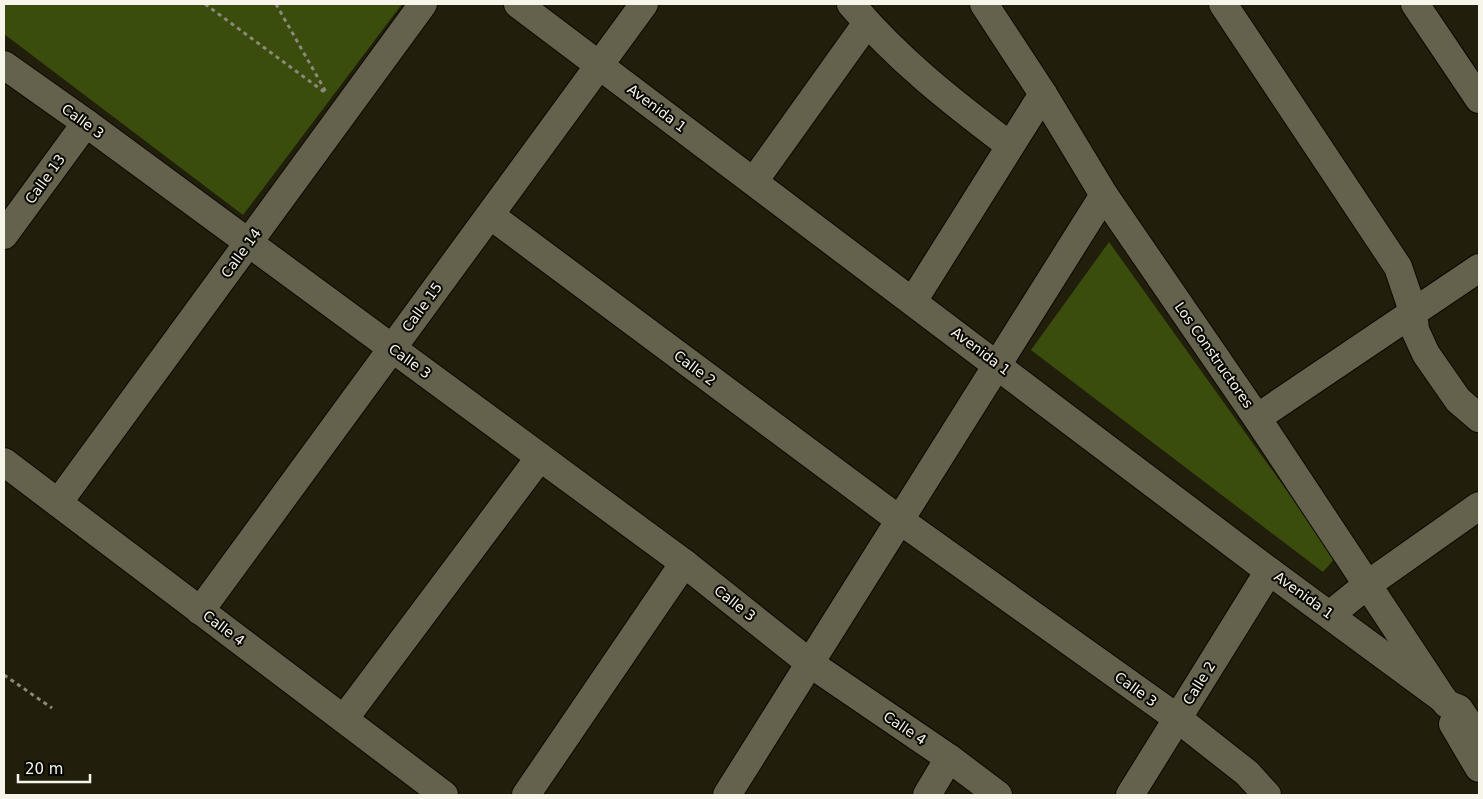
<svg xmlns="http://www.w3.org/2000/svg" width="1483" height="799" font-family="'DejaVu Sans',sans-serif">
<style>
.green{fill:#3a4d0d}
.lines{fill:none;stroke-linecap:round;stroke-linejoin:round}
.minor-casing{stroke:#0b0800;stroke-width:30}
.path{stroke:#8c897b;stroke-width:3;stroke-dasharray:4 4;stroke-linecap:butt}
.minor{stroke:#64614d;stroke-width:28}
.labels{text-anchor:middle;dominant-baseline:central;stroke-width:4;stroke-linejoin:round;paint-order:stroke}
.street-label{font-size:14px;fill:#f7f5ea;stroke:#090803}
</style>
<rect width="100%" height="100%" fill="#211e0c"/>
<g class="green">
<polygon points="4,4 402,4 243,215 4,34"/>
<polygon points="1109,242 1335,558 1323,572 1031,350"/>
</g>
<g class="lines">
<defs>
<g id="minor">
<polyline points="518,4 1269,571 1443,699"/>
<path d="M851,4C897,59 952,102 1009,145"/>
<polyline points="984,4 1043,94 1104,195 1257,418 1443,699 1447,704 1459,709 1479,739"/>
<polyline points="1223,4 1398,267 1413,311 1415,330 1426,354 1458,400 1479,418"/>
<polyline points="1415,4 1479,99"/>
<polyline points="4,65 86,123 684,563 811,664 949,758 998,795"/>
<polyline points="754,181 867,23"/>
<polyline points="490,215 901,521 1177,718 1247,773 1267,795"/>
<polyline points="4,235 86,123"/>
<polyline points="913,301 1043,94"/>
<polyline points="1257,418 1479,268"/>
<polyline points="4,462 444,795"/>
<polyline points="58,503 423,4"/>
<polyline points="200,611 644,4"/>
<polyline points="1331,614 1367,585 1479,506"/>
<polyline points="344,719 540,457"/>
<polyline points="1453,724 1479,768"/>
<polyline points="526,795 684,563"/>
<polyline points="727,795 1104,195"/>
<polyline points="927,795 949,758"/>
<polyline points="1130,795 1269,571"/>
</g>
</defs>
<use href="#minor" class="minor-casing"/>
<g class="path">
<polyline points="205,4 327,94"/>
<polyline points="276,4 326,92"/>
<polyline points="4,675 52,708"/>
</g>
<use href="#minor" class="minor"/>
</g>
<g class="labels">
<g class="street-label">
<text transform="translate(657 108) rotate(37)">Avenida 1</text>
<text transform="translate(83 121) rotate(36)">Calle 3</text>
<text transform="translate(45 179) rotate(-54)">Calle 13</text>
<text transform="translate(241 253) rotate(-54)">Calle 14</text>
<text transform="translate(422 307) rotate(-54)">Calle 15</text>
<text transform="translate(981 351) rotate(37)">Avenida 1</text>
<text transform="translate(1214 355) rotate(55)">Los Constructores</text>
<text transform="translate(410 361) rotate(36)">Calle 3</text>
<text transform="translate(695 368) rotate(37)">Calle 2</text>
<text transform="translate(1304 595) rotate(36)">Avenida 1</text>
<text transform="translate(735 603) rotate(38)">Calle 3</text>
<text transform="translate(224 628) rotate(37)">Calle 4</text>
<text transform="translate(1199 683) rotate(-58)">Calle 2</text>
<text transform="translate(1136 689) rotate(36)">Calle 3</text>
<text transform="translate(905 728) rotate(34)">Calle 4</text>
</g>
</g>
<rect width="1483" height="799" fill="none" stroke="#f7f5ea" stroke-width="10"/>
<path d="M18 774v8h72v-8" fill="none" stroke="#f7f5ea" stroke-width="2.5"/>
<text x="25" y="774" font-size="15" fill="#f7f5ea" stroke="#090803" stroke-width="4" paint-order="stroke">20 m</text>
</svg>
